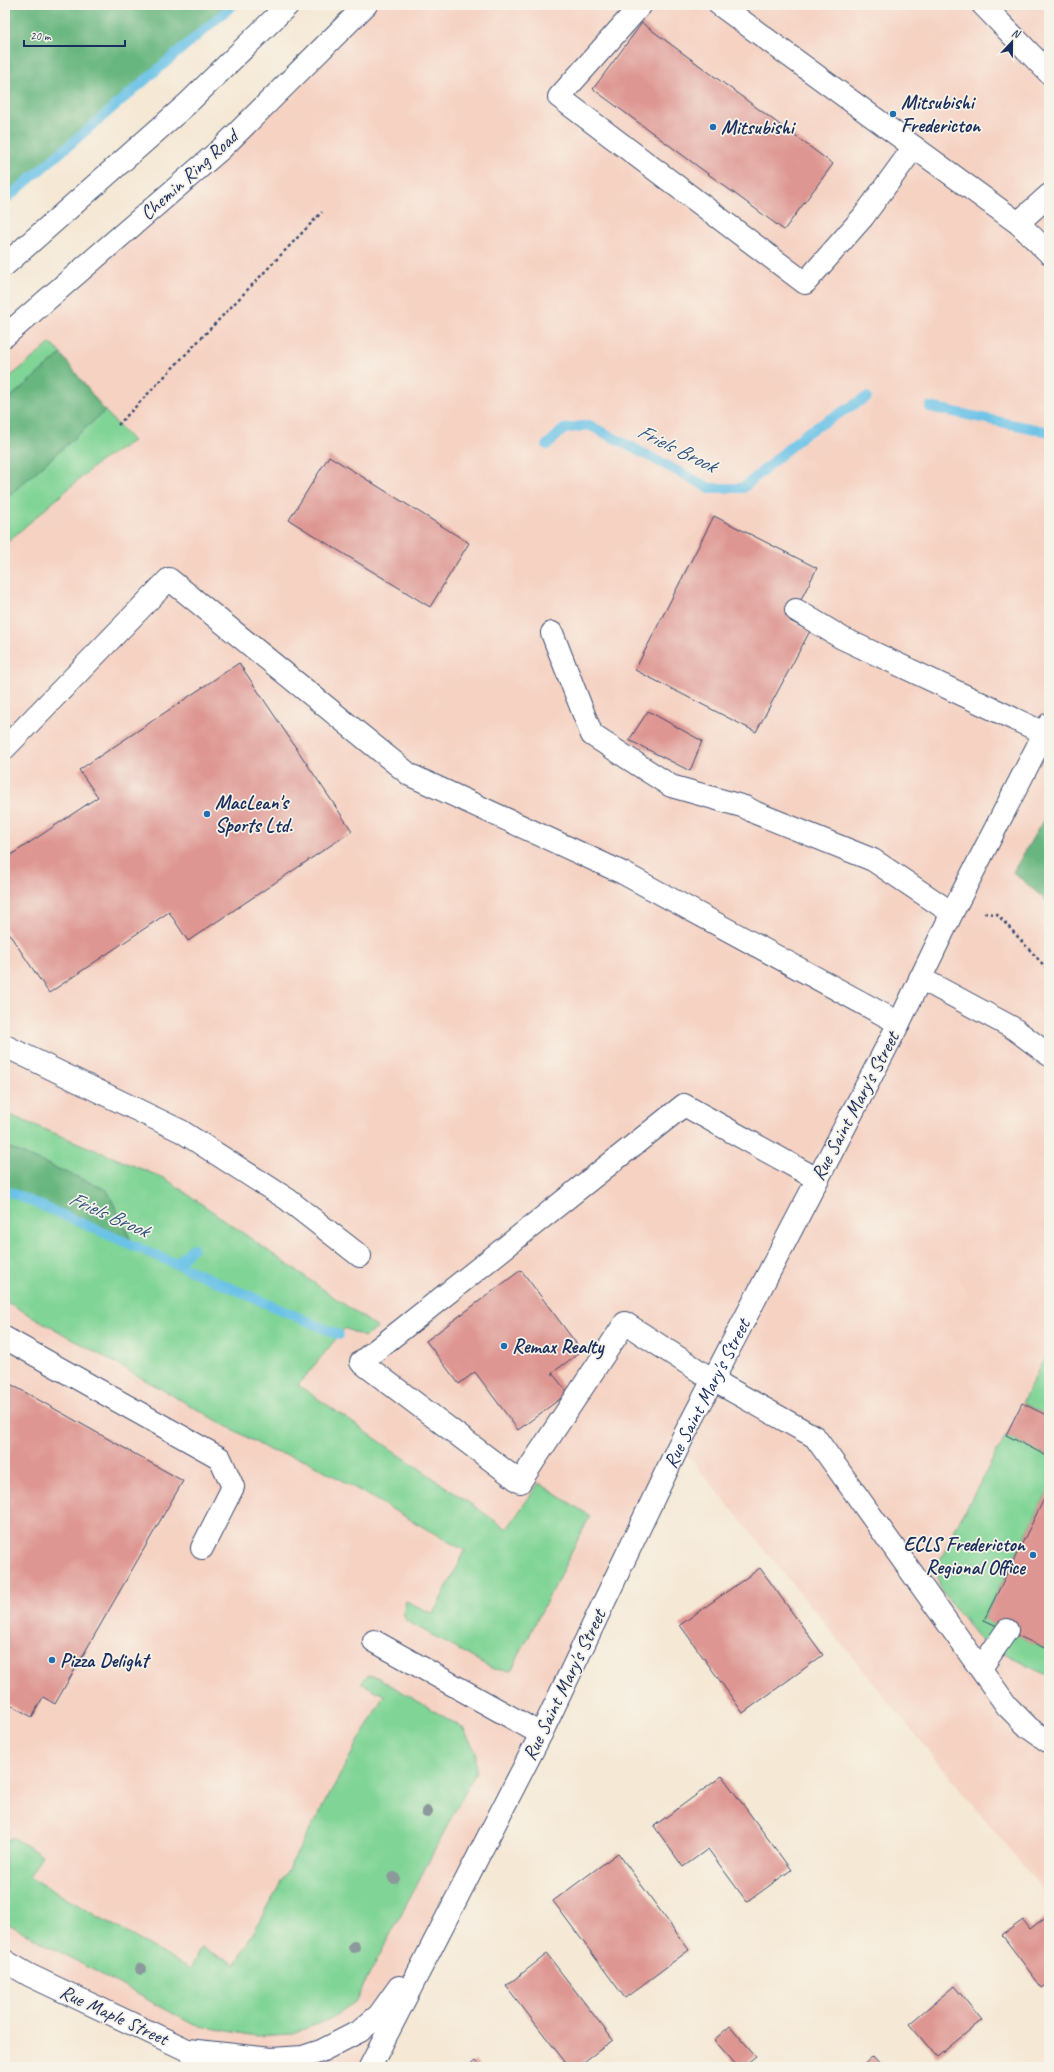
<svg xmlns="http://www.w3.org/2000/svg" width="1054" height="2072" font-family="Caveat,sans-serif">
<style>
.built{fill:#f5d2c2}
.green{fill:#80d496;stroke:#4e827a}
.forest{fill:#68b67f;stroke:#42726e}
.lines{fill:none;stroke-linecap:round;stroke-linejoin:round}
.stream{stroke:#6ac2e7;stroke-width:10}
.building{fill:#de9692}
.minor-casing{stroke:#3c4b70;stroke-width:24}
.major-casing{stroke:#3c4b70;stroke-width:24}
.highway-casing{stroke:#3c4b70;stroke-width:24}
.path{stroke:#3c4b70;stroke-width:2.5;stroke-dasharray:3 3;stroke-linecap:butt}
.minor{stroke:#fff;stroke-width:22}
.major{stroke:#fff;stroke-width:22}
.highway{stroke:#fff;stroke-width:22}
.tree{fill:#8b999b}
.poi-dot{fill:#1f6fb2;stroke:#f7f3e8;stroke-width:1.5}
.labels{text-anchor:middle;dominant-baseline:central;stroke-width:3.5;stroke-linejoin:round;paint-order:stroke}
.poi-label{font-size:20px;font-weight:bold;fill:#1b2f5e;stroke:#f7f3e8;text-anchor:start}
.street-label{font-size:20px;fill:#1b2f5e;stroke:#f7f3e8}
.water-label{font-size:21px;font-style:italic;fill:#2f5480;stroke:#f7f3e8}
</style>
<rect width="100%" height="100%" fill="#f7f3e8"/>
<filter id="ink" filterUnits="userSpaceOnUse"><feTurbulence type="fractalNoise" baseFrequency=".025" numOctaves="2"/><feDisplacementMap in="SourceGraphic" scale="8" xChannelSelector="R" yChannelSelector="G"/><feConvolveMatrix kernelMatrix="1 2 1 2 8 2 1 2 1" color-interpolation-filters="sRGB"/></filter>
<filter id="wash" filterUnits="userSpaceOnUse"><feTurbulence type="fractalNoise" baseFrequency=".012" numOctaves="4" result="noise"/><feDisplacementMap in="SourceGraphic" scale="16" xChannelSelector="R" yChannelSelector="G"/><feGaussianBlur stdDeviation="0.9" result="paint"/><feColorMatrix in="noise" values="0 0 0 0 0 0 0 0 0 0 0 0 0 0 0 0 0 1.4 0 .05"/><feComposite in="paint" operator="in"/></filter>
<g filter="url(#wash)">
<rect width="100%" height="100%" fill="#f5e8d4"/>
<polygon class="built" points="366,5 1049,5 1049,810 1013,872 1049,903 1049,1898 679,1445 370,2067 223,2067 29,1975 5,1961 5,336"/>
<g class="green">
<polygon points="51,343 61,354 5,402 5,381"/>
<polygon points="105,411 133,441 99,462 5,544 5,499"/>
<polygon points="5,1113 166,1179 378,1328 364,1337 345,1328 298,1385 507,1529 539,1483 590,1516 511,1671 493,1669 407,1621 403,1613 406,1601 433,1614 465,1551 306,1460 271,1451 5,1301 5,1190 133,1244 107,1190 5,1146"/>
<polygon points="1049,1349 1049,1410 1046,1415 1022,1403"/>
<polygon points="1006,1435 1049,1457 1049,1489 984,1619 1049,1650 1049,1677 980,1640 943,1593 935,1572 954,1531"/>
<polygon points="368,1675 377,1677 463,1728 476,1752 476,1771 355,2002 328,2020 291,2034 256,2036 194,2025 5,1922 5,1839 14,1838 42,1855 29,1877 190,1969 201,1948 236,1964 384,1695 361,1683"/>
</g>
<g class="forest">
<polygon points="5,5 233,5 5,200"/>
<polygon points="61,354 105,411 5,499 5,402"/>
<polygon points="1049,810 1049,903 1013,872"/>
<polygon points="5,1146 107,1190 133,1245 5,1190"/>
</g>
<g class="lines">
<g class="stream">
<polyline points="5,200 233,5"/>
<polyline points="930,407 1049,432"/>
<polyline points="547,445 564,429 589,425 710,488 743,488 805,434 867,397"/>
<polyline points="5,1190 176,1264 193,1248"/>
<polyline points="176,1264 339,1335"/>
</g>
</g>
<g id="blocks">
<g class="building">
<polygon points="642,23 833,164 784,230 593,89"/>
<polygon points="329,456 469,543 430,607 289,520"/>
<polygon points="714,516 817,568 790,621 810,631 756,732 635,670"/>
<polygon points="239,663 352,831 188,941 169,912 49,993 5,928 5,859 98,797 79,770"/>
<polygon points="648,711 702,741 690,771 629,740"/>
<polygon points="521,1270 582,1351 552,1373 568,1393 518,1430 475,1372 459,1384 426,1341"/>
<polygon points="5,1381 183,1481 55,1704 43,1697 32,1717 5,1702"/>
<polygon points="1022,1403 1046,1415 1049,1410 1049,1457 1006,1435"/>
<polygon points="1049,1489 1049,1650 984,1620"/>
<polygon points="760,1568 823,1655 743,1713 680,1625"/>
<polygon points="722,1776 791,1870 747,1902 708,1849 683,1867 654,1826"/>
<polygon points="618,1853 689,1950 625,1998 553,1901"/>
<polygon points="1047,1916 1049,1918 1049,1983 1042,1988 1002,1935 1023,1920 1030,1929"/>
<polygon points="547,1954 613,2040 577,2067 569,2067 506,1986"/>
<polygon points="954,1986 982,2020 937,2057 909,2024"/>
<polygon points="730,2026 756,2056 742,2067 738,2067 714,2040"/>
<polygon points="873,2056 883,2067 861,2067"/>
<polygon points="475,2061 480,2067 468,2067"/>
<polygon points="894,2062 899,2067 888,2067"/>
</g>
</g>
</g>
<g filter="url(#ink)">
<use href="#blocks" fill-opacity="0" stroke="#3c4b70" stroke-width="1"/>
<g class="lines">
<defs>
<g id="minor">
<polyline points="641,5 559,97 805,283 863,217 914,147"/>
<polyline points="720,5 1018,223 1049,253"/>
<polyline points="983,5 1049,73"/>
<polyline points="1018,223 1049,195"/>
<polyline points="796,610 842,638 1044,733"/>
<polyline points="552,633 592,735 671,786 745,807 756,813 873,860 952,913"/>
<polyline points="5,748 169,579 410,775 623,873 899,1023"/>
<polyline points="920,978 1013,1028 1049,1055"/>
<polyline points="5,1046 181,1131 287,1199 360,1256"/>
<polyline points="817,1179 684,1105 361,1362 520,1482 625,1323 713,1380 815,1437 1007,1706 1029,1728 1049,1742"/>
<polyline points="5,1338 220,1458 233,1487 202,1548"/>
<polyline points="374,1641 541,1734"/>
<polyline points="981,1668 1007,1630"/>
</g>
<g id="major">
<polyline points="5,1961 29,1975 202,2057"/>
<polyline points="188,2050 271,2059 303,2057 321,2051 360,2031 379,2015 399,1987"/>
<path id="s1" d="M370,2067L541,1734L679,1445L899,1023L952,913L1049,724"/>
</g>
<g id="highway">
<polyline points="5,265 187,104 288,5"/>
<polyline points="5,336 221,149 366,5"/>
</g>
</defs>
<use href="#minor" class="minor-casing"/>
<use href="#major" class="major-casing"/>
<use href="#highway" class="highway-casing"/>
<g class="path">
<polyline points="118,425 322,212"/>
<polyline points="984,913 997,914 1049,971"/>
</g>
<use href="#minor" class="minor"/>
<use href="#major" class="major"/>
<use href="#highway" class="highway"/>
</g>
<g class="tree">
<circle cx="427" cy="1812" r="6"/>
<circle cx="394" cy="1878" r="6"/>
<circle cx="354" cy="1947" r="6"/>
<circle cx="141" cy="1969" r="6"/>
</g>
</g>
<g class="poi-dot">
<circle cx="893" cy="114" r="4"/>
<circle cx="713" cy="127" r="4"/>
<circle cx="207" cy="814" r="4"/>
<circle cx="504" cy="1346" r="4"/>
<circle cx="1033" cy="1555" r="4"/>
<circle cx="52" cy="1660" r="4"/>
</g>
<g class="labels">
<g class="poi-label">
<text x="901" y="102">Mitsubishi<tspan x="901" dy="23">Fredericton</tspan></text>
<text x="721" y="127">Mitsubishi</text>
<text x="215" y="802">MacLean's<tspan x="215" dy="23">Sports Ltd.</tspan></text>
<text x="512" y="1346">Remax Realty</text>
<text x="1025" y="1544" text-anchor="end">ECLS Fredericton<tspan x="1025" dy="23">Regional Office</tspan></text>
<text x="60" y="1660">Pizza Delight</text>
</g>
<g class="street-label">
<text transform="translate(189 175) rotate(-42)">Chemin Ring Road</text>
<text transform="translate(855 1106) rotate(-62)">Rue Saint Mary's Street</text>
<text stroke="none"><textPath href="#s1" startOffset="753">Rue Saint Mary's Street</textPath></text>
<text transform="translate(564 1685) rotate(-64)">Rue Saint Mary's Street</text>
<text transform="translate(114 2015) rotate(25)">Rue Maple Street</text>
</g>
<g class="water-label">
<text transform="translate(677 448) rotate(26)">Friels Brook</text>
<text transform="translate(109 1214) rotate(24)">Friels Brook</text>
</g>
</g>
<rect width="1054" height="2072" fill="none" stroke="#f7f3e8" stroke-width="20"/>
<g transform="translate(1012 42) rotate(22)" stroke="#f7f3e8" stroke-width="3" paint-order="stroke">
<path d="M0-3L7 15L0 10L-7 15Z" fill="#1b2f5e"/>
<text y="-6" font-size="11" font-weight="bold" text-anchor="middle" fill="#1b2f5e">N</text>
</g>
<path d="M24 40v6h101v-6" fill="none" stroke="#1b2f5e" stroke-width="2"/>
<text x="30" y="40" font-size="12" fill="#1b2f5e" stroke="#f7f3e8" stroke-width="3" paint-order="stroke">20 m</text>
</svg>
